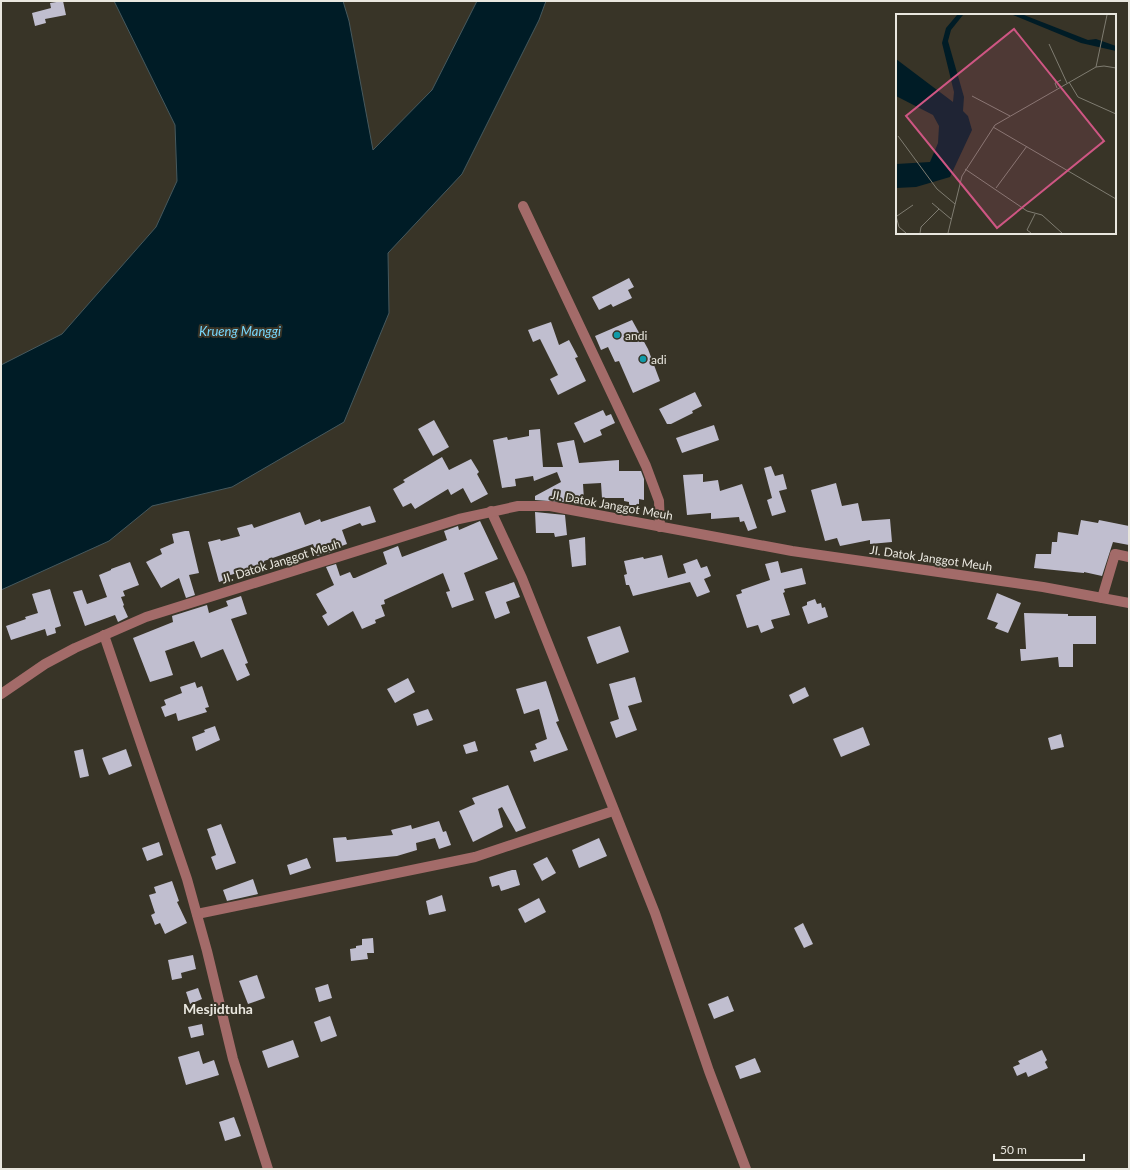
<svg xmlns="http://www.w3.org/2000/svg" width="1130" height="1170" font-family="Lato,sans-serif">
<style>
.water{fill:#001c26;stroke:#46595e}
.building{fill:#c0becf}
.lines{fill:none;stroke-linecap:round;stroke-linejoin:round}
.minor{stroke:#a36b69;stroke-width:10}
.culture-dot{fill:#0f9aa8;stroke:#383427;stroke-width:1.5}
.labels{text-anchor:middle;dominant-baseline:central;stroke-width:4;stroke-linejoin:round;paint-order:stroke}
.poi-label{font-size:12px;fill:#e9e7df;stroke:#383427;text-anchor:start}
.street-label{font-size:12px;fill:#e9e7df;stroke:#383427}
.water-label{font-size:13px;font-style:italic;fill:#77d7fc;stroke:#383427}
.quarter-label{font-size:14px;font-weight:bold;fill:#e9e7df;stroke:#383427}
.inset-road{fill:none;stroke:#7f7c71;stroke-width:1}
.view{fill:#ce5683;fill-opacity:0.15;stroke:#ce5683;stroke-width:2}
.inset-edge{fill:none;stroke:#e9e7df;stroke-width:2}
</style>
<rect width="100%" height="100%" fill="#383427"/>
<polygon class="water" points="114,1 343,1 349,21 373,150 432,90 477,1 546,1 539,20 462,174 388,253 389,313 344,422 232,487 152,506 109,541 1,590 1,365 62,334 156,227 177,181 175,125"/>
<g class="building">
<polygon points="63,1 66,15 45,19 46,23 35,26 32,13 51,8 50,3"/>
<polygon points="629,278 634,287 628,290 632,298 613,307 611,304 599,310 592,297"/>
<polygon points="632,320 648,349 660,381 633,393 619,361 615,362 608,347 601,350 595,336"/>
<polygon points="551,322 559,345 569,340 578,357 575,358 586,381 558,395 550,379 558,375 540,339 533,342 528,330"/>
<polygon points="695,392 702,406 692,411 693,413 671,424 667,424 659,409"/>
<polygon points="603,410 606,416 611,414 615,423 600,430 602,435 584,443 574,423"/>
<polygon points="434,420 449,447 433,456 418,429"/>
<polygon points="714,425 719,440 682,453 676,438"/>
<polygon points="540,429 543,467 563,467 557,443 574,440 579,463 619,460 619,471 641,471 644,479 644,500 639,499 639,505 629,505 629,502 624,501 624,498 602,498 601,483 583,484 584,500 563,502 535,500 535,496 561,482 557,472 534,481 533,476 515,479 516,486 502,488 493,440 507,437 508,440 529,436 529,430"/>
<polygon points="442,457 449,470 471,459 479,472 477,474 488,494 471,503 463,488 451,495 448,489 415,509 411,503 403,507 393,489 405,482 403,480"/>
<polygon points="771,466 775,476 783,474 787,489 779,491 786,512 772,516 767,500 772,498 764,468"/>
<polygon points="703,474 703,482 718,480 720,491 742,484 757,528 748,531 744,521 740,522 739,517 711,519 711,513 687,515 683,475"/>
<polygon points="836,483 842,506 858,503 862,521 890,519 892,542 870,544 870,540 840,546 837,538 825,541 811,490"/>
<polygon points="370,506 376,522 362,526 360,523 342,530 347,544 331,550 331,552 317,556 313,544 264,561 265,565 227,576 228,579 219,582 208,542 220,539 221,541 240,536 237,528 252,524 254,528 300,512 305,525 320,519 321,522"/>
<polygon points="535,512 565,515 567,535 555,537 554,533 536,533"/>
<polygon points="1081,520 1098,523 1099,520 1129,526 1129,545 1113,542 1102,576 1084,572 1084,573 1034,568 1036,554 1051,554 1052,542 1057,542 1058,532 1078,535"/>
<polygon points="480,521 498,559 464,573 474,600 452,608 446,592 450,591 443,573 384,600 385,604 381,605 385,616 375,620 376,623 362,629 353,611 328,626 322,616 327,613 316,594 334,585 326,567 336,564 340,576 350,572 353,578 355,578 387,564 383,552 398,546 402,557 447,540 444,531 458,526 459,530"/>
<polygon points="185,531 189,531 199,573 189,575 195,595 186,598 179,578 161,588 146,562 162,554 160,549 174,543 172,534"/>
<polygon points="585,537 586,565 572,567 569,540"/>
<polygon points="662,555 668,578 686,573 683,564 697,559 701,568 707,566 711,576 704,579 710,592 697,597 690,582 633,596 629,585 626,585 624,575 627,574 624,561 643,557 644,559"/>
<polygon points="778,561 781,573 802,568 806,584 784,589 785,592 783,593 790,615 771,620 774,628 761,633 758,625 747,628 736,595 742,593 741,590 770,580 765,564"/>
<polygon points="130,562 139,585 123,591 125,596 121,597 124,605 123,606 128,617 118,622 115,615 85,626 73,592 82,590 87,604 107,597 99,575 111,570 111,569"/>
<polygon points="514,582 520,597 506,602 510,613 495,619 485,592"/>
<polygon points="50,589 61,626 55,628 56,633 47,636 45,629 11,640 6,626 26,619 25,617 38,613 32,594"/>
<polygon points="997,593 1021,603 1008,633 995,628 998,623 987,619"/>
<polygon points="241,596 247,614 231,619 248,663 245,664 250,675 237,681 223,649 201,658 194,641 165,651 173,675 150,682 133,638 173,622 172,616 207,605 209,613 228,606 226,601"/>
<polygon points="815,599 817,604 821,603 822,608 825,607 828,617 808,624 802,607 807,605 807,602"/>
<polygon points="1024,613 1068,614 1068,616 1096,616 1096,644 1073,644 1073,667 1059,667 1058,657 1021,661 1020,649 1026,649"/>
<polygon points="620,626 629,652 597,664 587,637"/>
<polygon points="635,677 642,702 628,706 637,730 616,738 610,722 619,719 609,684"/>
<polygon points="408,678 415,692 395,703 387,689"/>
<polygon points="546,681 559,721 556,722 568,750 534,762 530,751 537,749 535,744 547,739 539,709 524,714 516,689"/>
<polygon points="195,682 197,688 202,686 209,707 205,708 207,712 178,721 176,713 165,717 161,707 166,705 164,700 182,693 180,687"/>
<polygon points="805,687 809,696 793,704 789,695"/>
<polygon points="428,709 433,720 417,726 413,714"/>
<polygon points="215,726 220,740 196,751 192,737 205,732 204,730"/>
<polygon points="863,727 870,745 841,757 833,739"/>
<polygon points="1061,734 1064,747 1051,750 1048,738"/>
<polygon points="475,741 478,751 466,754 463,745"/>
<polygon points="83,749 89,776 80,778 74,751"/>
<polygon points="126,749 132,766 109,775 102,758"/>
<polygon points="508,785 526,828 516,832 502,807 498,809 503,827 473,842 459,811 475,804 472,798"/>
<polygon points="439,821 443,832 446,831 451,845 439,849 435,838 416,843 417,850 397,856 336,862 333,838 346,837 347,840 393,835 391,830 411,825 412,829"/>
<polygon points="221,824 236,863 216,870 211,857 216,855 207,829"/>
<polygon points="599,838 607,856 579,868 572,850"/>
<polygon points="159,842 163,855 147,861 142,848"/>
<polygon points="547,857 556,873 542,881 533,864"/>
<polygon points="307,858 311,868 290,875 287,865"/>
<polygon points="512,870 516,870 520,885 501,891 499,885 492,887 489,877"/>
<polygon points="253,879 258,894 227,901 223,890"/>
<polygon points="172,881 179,901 177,902 187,923 165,934 160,923 155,925 151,915 155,913 149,895 156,893 154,887"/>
<polygon points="442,895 446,911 429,915 426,901"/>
<polygon points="539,898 546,912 525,923 518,909"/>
<polygon points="803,923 813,944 804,948 794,928"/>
<polygon points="373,938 374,953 367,953 368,959 351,961 350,949 356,948 356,946 362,945 362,939"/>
<polygon points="193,955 196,969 181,973 182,978 172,980 168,960"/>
<polygon points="257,975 265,998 248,1004 239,981"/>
<polygon points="328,984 332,998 319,1002 315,988"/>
<polygon points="198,988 202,999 190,1004 186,992"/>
<polygon points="728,996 734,1011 714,1019 708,1004"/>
<polygon points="330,1016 337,1036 321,1042 314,1022"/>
<polygon points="202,1024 204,1035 191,1038 188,1027"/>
<polygon points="293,1040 299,1057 268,1068 262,1051"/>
<polygon points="1042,1050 1047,1060 1045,1062 1048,1068 1028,1077 1026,1072 1017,1076 1013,1067 1020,1064 1018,1061"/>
<polygon points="199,1051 203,1064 214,1060 219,1075 186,1085 178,1057"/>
<polygon points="755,1058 761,1072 740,1079 735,1066"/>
<polygon points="234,1117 241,1136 225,1141 219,1122"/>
</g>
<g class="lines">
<g class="minor">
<polyline points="523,206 646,466 659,501 660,527"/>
<polyline points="491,511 522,578 655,913 709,1071 746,1169"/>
<polyline points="1102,598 1115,554 1129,557"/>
<polyline points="104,635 187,879 207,951 233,1059 268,1169"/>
<polyline points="1,694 45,664 75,648 146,617 459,519 518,506 550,506 792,551 1043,587 1129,603"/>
<polyline points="197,914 475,857 613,811"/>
</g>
</g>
<g class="culture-dot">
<circle cx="617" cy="335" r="4"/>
<circle cx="643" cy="359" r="4"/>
</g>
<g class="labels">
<g class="poi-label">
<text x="625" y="335">andi</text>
<text x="651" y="359">adi</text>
</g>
<g class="street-label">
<text transform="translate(612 505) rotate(10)">JI. Datok Janggot Meuh</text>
<text transform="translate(931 558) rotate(8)">JI. Datok Janggot Meuh</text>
<text transform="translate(281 561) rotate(-17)">JI. Datok Janggot Meuh</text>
</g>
<g class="water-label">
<text x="240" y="331">Krueng Manggi</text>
</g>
<g class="quarter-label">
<text x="218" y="1008">Mesjidtuha</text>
</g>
</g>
<g transform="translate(896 14)">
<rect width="220" height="220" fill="#383427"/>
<path d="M61,1H67L55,16L52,27L68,83L67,97L72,102L76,116L54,163L20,173L0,174V150L34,148L42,129L43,112L37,101L0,82V45L57,88L58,78L46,29L50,14ZM117,1H128L192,26L200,25L220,32V37L185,29Z" fill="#001c26"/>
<path class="inset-road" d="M153,30L171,69M200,53L211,1M173,68L182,83L220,100M161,74L159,69L165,66M76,82L114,102M97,113L220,185M2,122L41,175L59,190M69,155L131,197L146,201L166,219M100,174L131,132M36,189L55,205M0,202L3,213L10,219M1,202L17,191M24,219L25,213L43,195M52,219L66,162L99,111L200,53L208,52L220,54M135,219L131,216L139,200"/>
<path class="view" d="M118,15L208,127L101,214L10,102Z"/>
<rect width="220" height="220" class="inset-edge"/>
</g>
<rect width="1130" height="1170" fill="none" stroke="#e9e7df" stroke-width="4"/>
<path d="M994 1154v6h90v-6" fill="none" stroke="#e9e7df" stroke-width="2"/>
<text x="1000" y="1154" font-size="12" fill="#e9e7df" stroke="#383427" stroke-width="3" paint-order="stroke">50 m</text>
</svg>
